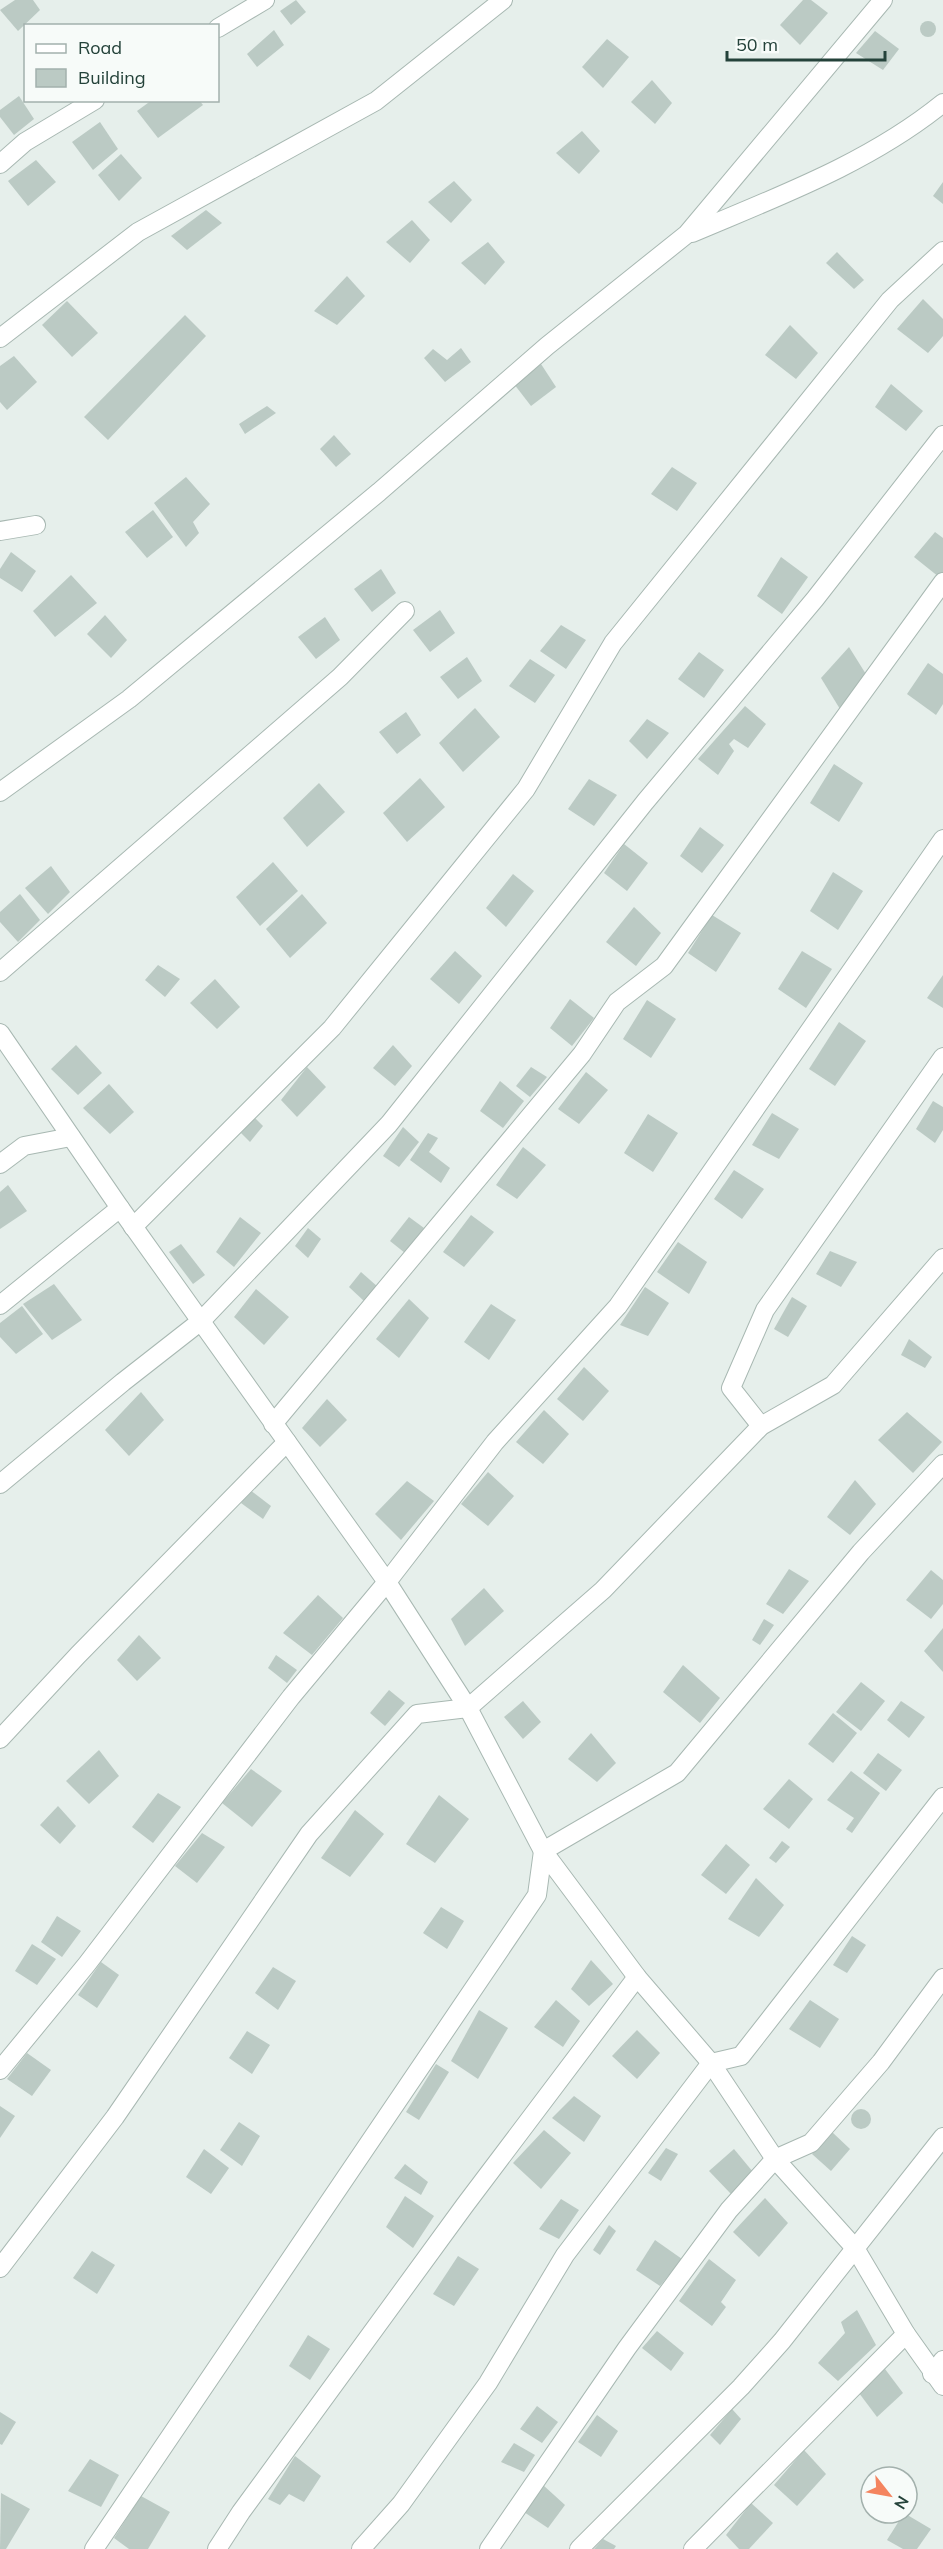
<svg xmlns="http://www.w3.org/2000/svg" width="943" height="2549" font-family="Mulish,sans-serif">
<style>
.building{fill:#bbcac4}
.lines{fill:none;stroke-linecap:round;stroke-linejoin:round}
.minor-casing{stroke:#a8b8b2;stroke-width:20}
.tertiary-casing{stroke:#a8b8b2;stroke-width:20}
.minor{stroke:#fff;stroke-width:18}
.tertiary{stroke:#fff;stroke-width:18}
</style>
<rect width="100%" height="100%" fill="#e6efeb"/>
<g class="building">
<polygon points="15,0 33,0 40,10 18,31 0,10"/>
<polygon points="296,0 306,12 291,25 280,11"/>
<polygon points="803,0 811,0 828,13 800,45 780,25"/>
<circle cx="928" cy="29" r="8"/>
<polygon points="274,30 284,45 257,67 247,54"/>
<polygon points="875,31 899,49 883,70 856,53"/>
<polygon points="607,39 629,57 603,88 582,67"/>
<polygon points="652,80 672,103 655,124 631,102"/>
<polygon points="19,96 34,119 14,135 0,117 0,110"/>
<polygon points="152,100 199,100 203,105 158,138 137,111"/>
<polygon points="100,122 118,149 93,170 72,142"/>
<polygon points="582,131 600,151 579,174 556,153"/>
<polygon points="121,154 142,178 119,201 98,175"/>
<polygon points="36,160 56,182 28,206 8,181"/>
<polygon points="454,181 472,200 451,223 428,202"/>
<polygon points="943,182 943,204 933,196"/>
<polygon points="206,210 222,223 187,250 171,236"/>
<polygon points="412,220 430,240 410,263 386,242"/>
<polygon points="488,242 505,262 485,285 461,263"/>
<polygon points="837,252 864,280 854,289 826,263"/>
<polygon points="347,276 365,296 337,325 314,311"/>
<polygon points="923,299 943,319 943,336 928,353 897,329"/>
<polygon points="67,301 98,333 72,357 42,325"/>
<polygon points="185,315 206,336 108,440 84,417"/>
<polygon points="790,325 818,353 796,379 765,355"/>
<polygon points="461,348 471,362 445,382 424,358 433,349 447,360"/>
<polygon points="14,356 37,382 7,410 0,402 0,366"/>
<polygon points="541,364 556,387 531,406 514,384"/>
<polygon points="891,384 923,411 906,431 875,407"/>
<polygon points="267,406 276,413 245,434 239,424"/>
<polygon points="334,435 351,454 336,467 320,449"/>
<polygon points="672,467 697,483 677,511 651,494"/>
<polygon points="186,477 210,504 193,522 199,533 186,547 154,503"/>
<polygon points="153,510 173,537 147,558 125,532"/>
<polygon points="935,532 943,538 943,572 939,577 914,557"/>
<polygon points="11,552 36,571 22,592 0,578 0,569"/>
<polygon points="781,557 808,577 782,614 757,596"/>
<polygon points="381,569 396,593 372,612 354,589"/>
<polygon points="71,575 97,603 55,637 33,611"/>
<polygon points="440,610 455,633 430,652 413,630"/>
<polygon points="105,615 127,640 111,658 87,634"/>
<polygon points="325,617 340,640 316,659 298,637"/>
<polygon points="561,625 586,640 566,669 540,651"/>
<polygon points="849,647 869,679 843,714 821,678"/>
<polygon points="699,652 724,670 704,698 678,679"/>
<polygon points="467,657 482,681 458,699 440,677"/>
<polygon points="530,659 555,675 535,703 509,686"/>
<polygon points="928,663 943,674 943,704 936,715 907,694"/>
<polygon points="745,706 766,724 748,748 734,739 729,744 734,751 718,775 698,759"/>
<polygon points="475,708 500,737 463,772 439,743"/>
<polygon points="406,712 421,735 397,754 379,732"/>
<polygon points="647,719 669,733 647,759 629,741"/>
<polygon points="834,764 863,783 839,822 810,803"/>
<polygon points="420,778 445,807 407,842 383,813"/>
<polygon points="589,779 617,795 594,826 568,809"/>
<polygon points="319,783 345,812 307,847 283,818"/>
<polygon points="700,827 724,845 702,873 680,856"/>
<polygon points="624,844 648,863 627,891 604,873"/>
<polygon points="273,862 298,891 260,926 236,897"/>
<polygon points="51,866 70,892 48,914 25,888"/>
<polygon points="833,872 863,891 838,930 810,911"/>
<polygon points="513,874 534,891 506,927 486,908"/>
<polygon points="20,894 40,920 18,942 0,922 0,912"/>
<polygon points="302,894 327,923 290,958 266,929"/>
<polygon points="634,907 661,933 636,966 606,942"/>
<polygon points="712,915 741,933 716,972 688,953"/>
<polygon points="455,951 482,976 459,1004 430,979"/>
<polygon points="802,951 832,969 806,1008 778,989"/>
<polygon points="158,965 180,979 165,997 145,980"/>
<polygon points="943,975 943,1008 927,998"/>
<polygon points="215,979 240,1007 217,1029 190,1003"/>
<polygon points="570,999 594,1018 572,1046 550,1028"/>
<polygon points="647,1000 676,1019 651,1058 623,1039"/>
<polygon points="839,1022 866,1041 835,1086 809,1069"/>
<polygon points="76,1045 102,1073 78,1095 51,1069"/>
<polygon points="393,1045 412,1066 395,1086 373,1068"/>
<polygon points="307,1067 326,1087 297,1117 281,1100"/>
<polygon points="531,1067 547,1077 530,1097 516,1086"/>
<polygon points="586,1072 608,1090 579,1124 558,1109"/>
<polygon points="500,1081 524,1101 503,1128 480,1111"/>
<polygon points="109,1084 134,1112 110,1134 83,1108"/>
<polygon points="933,1101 943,1107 943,1130 935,1143 916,1129"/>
<polygon points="772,1113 799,1129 779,1159 752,1145"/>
<polygon points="648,1114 678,1133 653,1172 624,1153"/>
<polygon points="255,1118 263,1126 250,1142 241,1133"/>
<polygon points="403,1127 419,1142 399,1167 383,1156"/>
<polygon points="428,1133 438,1138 429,1152 450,1168 441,1183 410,1160"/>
<polygon points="523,1147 546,1165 517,1199 496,1185"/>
<polygon points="734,1170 764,1189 742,1219 714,1199"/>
<polygon points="8,1185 27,1211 0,1229 0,1192"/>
<polygon points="471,1215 494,1232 464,1267 443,1252"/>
<polygon points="240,1217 261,1233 234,1267 216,1252"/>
<polygon points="409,1217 424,1228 405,1253 390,1241"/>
<polygon points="308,1228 321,1239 308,1258 295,1246"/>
<polygon points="678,1242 707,1262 689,1294 657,1272"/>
<polygon points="181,1244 205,1275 193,1284 169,1252"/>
<polygon points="830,1251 857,1262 841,1287 816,1274"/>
<polygon points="361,1272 378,1287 365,1302 349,1287"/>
<polygon points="54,1284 82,1320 52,1340 23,1304"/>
<polygon points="645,1287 669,1303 648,1336 620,1325"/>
<polygon points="256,1289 289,1317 264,1345 234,1317"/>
<polygon points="792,1297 807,1306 788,1337 774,1329"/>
<polygon points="409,1299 429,1318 399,1358 376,1339"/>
<polygon points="491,1304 516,1320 489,1360 464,1342"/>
<polygon points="22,1306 43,1334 16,1354 0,1337 0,1323"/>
<polygon points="909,1339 932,1357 925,1368 901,1355"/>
<polygon points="584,1367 609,1391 583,1421 557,1399"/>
<polygon points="141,1392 164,1420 129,1456 105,1430"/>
<polygon points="327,1399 347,1420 320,1447 302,1428"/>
<polygon points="544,1410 569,1434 543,1464 516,1442"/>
<polygon points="907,1412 942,1442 913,1473 878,1440"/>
<polygon points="488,1472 514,1496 488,1526 461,1504"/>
<polygon points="855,1480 876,1504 850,1535 827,1517"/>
<polygon points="407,1481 434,1501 401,1540 375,1514"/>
<polygon points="250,1490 271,1506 263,1519 241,1503"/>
<polygon points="789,1569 809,1581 783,1614 766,1604"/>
<polygon points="931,1570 943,1580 943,1604 931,1619 906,1600"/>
<polygon points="484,1588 504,1611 465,1646 451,1619"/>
<polygon points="318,1595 343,1618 312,1655 283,1633"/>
<polygon points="764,1619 774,1625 760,1645 752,1640"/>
<polygon points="943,1628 943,1672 924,1651"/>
<polygon points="139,1635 161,1658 137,1681 117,1660"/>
<polygon points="276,1655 297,1670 287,1683 268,1668"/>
<polygon points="683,1665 720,1698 700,1723 663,1692"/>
<polygon points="861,1682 885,1701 861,1731 836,1712"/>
<polygon points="389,1690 405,1703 385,1726 370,1713"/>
<polygon points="523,1701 541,1722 523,1739 504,1717"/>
<polygon points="901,1701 925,1717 909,1738 887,1720"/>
<polygon points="833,1713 857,1733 833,1763 808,1744"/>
<polygon points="591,1733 616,1763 597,1782 568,1759"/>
<polygon points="99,1750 119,1776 89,1804 66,1781"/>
<polygon points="878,1753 902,1770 886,1791 863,1773"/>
<polygon points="251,1769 282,1791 252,1827 222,1803"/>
<polygon points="851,1771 880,1793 852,1833 846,1829 854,1818 827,1800"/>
<polygon points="789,1779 813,1799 789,1829 763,1809"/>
<polygon points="158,1793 181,1807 153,1843 132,1827"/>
<polygon points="439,1795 469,1819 435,1863 406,1844"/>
<polygon points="58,1806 76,1826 60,1844 40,1825"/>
<polygon points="355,1810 384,1834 350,1877 321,1858"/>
<polygon points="202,1833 225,1847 197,1883 175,1866"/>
<polygon points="782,1841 790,1847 776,1863 769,1858"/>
<polygon points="726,1844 750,1865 726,1894 701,1875"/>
<polygon points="756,1878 784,1905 759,1937 728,1919"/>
<polygon points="441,1907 464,1921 447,1949 423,1933"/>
<polygon points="57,1916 81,1931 62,1957 41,1942"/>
<polygon points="852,1936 866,1945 847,1973 833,1965"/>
<polygon points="32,1944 56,1959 37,1985 15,1971"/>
<polygon points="591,1960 613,1984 589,2006 571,1989"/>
<polygon points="101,1962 119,1975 97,2008 78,1995"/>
<polygon points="273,1967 296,1981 278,2010 255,1993"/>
<polygon points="556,2000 580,2021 563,2047 534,2027"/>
<polygon points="810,2000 839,2019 820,2048 789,2029"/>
<polygon points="479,2010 508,2028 478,2079 451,2061"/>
<polygon points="637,2030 660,2053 637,2079 612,2056"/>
<polygon points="247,2031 270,2045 252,2074 229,2058"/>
<polygon points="27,2053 51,2070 32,2096 7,2079"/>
<polygon points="436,2064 449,2072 419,2120 406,2112"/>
<polygon points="574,2096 601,2116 584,2142 552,2118"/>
<polygon points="0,2106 15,2116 0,2138"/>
<circle cx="861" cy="2119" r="10"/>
<polygon points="239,2122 260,2136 242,2166 220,2150"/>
<polygon points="544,2130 571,2153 541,2189 513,2163"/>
<polygon points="832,2132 850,2149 831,2171 812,2154"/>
<polygon points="666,2148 678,2154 661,2181 648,2173"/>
<polygon points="204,2149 229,2168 211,2194 186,2177"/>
<polygon points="734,2149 753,2172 731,2194 709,2171"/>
<polygon points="405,2164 428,2182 421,2195 394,2178"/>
<polygon points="405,2196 434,2216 413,2248 386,2227"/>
<polygon points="765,2198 788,2223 759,2257 733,2232"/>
<polygon points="561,2199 579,2210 559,2239 539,2229"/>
<polygon points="609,2225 616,2231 600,2255 593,2250"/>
<polygon points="655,2240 682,2259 660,2286 636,2270"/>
<polygon points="92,2251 115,2265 97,2294 73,2278"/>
<polygon points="458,2256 479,2269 454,2306 433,2294"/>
<polygon points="709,2259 736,2280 721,2302 726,2307 712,2326 679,2301"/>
<polygon points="857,2310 876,2345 838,2381 818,2363 845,2333 841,2322"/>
<polygon points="657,2331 684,2353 671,2371 642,2348"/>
<polygon points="308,2335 330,2349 310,2380 289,2366"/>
<polygon points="885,2369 903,2393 877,2417 859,2393"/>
<polygon points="537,2406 558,2422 542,2443 520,2429"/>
<polygon points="732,2409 741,2419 720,2445 710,2435"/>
<polygon points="0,2412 16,2422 2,2445 0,2444"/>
<polygon points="597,2415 618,2431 601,2457 578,2442"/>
<polygon points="514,2443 535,2455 524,2472 501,2462"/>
<polygon points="804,2450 826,2474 797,2506 774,2485"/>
<polygon points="295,2456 321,2476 304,2502 289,2494 280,2505 268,2499"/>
<polygon points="90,2459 119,2475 101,2507 68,2491"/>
<polygon points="543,2485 565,2505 548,2528 521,2510"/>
<polygon points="1,2493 30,2509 6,2549 0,2549"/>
<polygon points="141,2496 170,2512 148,2549 129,2549 114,2538"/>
<polygon points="751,2503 773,2523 749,2549 739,2549 726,2535"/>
<polygon points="904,2513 931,2529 917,2549 903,2549 887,2540"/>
<polygon points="603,2539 616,2546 614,2549 594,2549"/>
</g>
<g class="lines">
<defs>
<g id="minor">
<polyline points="218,28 265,0"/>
<polyline points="0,164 25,142 95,100"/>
<path d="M692,233C779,196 869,163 943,103"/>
<polyline points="0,338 138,232 376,101 503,0"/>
<polyline points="0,531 36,525"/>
<polyline points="0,792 129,699 379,492 547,346 687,234 883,0"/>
<polyline points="0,972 340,677 405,611"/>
<polyline points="0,1164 24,1146 71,1137"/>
<polyline points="133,1227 332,1028 526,789 613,643 890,300 943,251"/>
<polyline points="0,1305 120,1208"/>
<polyline points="273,1424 582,1054 617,1002 664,966 943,582"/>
<polyline points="761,1426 731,1388 765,1310 943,1057"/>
<polyline points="0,1484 123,1382 201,1321 389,1124 645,802 815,599 943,435"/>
<polyline points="0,1739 78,1655 287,1442"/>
<polyline points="0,2070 87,1964 291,1697 387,1582 495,1442 618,1306 943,839"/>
<polyline points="0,2268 115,2117 309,1834 417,1714 468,1708 603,1590 761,1426 833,1385 943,1258"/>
<polyline points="932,2374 943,2360"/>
<polyline points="94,2549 537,1895 543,1851 677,1773 861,1552 943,1464"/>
<polyline points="217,2549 241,2512 465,2205 637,1977"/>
<polyline points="361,2549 401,2504 488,2383 565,2255 711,2063 741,2056 943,1797"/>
<polyline points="489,2549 627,2348 729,2210 775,2159 811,2143 881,2062 943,1978"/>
<polyline points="579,2549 741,2387 782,2341 943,2137"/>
<polyline points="693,2549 906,2334"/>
</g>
<polyline id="tertiary" points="0,1033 120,1208 387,1582 468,1708 543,1851 637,1977 711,2063 775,2159 855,2248 906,2334 943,2386"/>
</defs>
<use href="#minor" class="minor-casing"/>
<use href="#tertiary" class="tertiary-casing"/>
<use href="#minor" class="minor"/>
<use href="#tertiary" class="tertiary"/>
</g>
<rect x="24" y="24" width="195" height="78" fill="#f7fbf9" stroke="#a3b1ad" stroke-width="1.5"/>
<rect x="36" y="44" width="30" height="9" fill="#ffffff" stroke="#a3b1ad" stroke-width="1.5"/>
<text x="78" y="54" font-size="18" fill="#24423a">Road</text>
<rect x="36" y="69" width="30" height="18" fill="#bbcac4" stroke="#a3b1ad" stroke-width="1.5"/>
<text x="78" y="84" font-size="18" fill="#24423a">Building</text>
<g transform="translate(889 2495) rotate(121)"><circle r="28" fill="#f7fbf9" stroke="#a3b1ad" stroke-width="1.5"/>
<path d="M0-4.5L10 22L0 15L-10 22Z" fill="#f4845f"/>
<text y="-9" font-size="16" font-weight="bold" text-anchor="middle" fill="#24423a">N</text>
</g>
<path d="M727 51v9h158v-9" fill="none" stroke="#24423a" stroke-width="3"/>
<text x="736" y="51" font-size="18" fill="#24423a" stroke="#f7fbf9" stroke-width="4.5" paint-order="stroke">50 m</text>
</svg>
